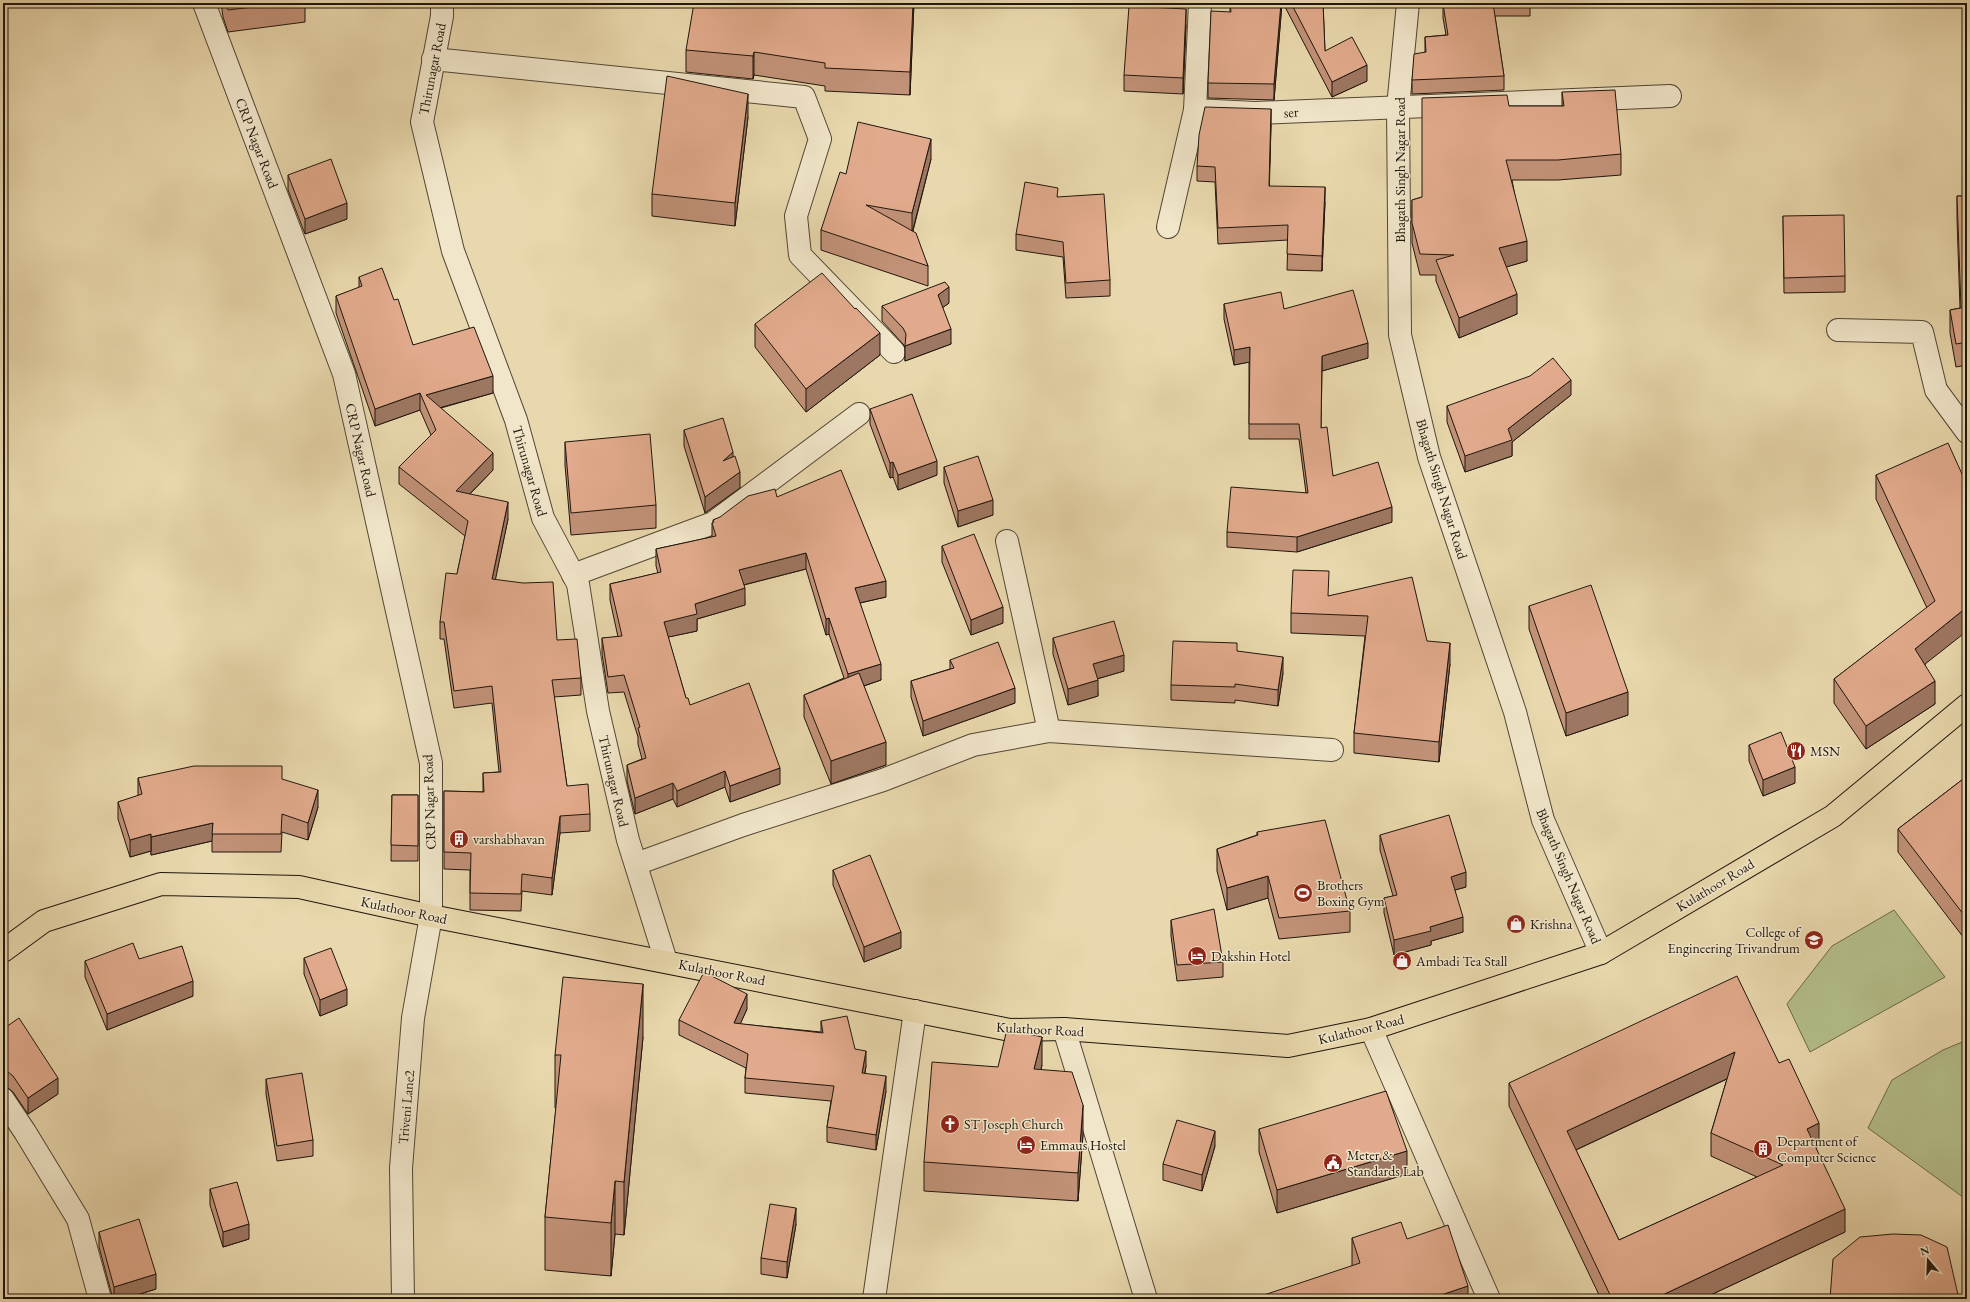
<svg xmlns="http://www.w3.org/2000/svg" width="1970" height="1302" font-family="'EB Garamond',serif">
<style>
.green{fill:#b4bf8b;stroke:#6a6a4c}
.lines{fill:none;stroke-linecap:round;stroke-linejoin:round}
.minor-casing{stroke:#524635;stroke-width:24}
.major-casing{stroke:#20160d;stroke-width:24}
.minor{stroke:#f1e6ca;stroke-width:22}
.major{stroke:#e9d8ad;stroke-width:22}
.wall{fill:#c29278;stroke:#20160d;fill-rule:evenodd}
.shaded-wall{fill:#9e7762;stroke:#20160d}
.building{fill:#e1aa8c;stroke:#20160d;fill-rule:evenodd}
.labels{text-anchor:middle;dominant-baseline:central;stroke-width:3;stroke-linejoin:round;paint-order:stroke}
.street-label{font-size:14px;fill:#20160d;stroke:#f1e6ca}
.poi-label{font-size:14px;fill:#20160d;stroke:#f1e6ca;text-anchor:start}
</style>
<rect width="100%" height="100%" fill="#e9d8ad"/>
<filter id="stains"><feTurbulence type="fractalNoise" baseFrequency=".005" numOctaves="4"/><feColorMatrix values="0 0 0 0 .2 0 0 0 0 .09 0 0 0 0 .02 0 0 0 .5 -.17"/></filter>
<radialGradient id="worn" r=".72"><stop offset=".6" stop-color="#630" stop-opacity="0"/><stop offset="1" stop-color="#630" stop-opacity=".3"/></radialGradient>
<g class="green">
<polygon points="1894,910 1945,977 1810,1052 1787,1004 1832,946"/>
<polygon points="1967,1040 1967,1200 1868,1128 1892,1080 1943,1050"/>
</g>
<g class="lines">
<defs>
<g id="minor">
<polyline points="204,3 344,374 431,763 431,916 413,1018 401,1168 403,1299"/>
<polyline points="442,3 442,16 422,122 453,251 516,420 543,518 578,584 598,711 628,840 666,961"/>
<polyline points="1200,3 1195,110 1255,113 1670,96"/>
<polyline points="1408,3 1398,107 1400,335 1429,457 1515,712 1543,820 1601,953"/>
<polyline points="433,59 804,97 820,139 796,216 800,255 894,352"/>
<polyline points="1168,227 1195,110"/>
<polyline points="1838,330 1922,332 1936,390 1967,432"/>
<polyline points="1007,541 1049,731"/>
<polyline points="573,575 713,523 859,414"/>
<polyline points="636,864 743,825 883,780 973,745 1049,731 1332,750"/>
<polyline points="1064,1029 1146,1299"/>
<polyline points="1371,1029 1489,1299"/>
<polyline points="3,1099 25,1132 78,1219 100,1299"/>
<polyline points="874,1299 915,1011"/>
</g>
<polyline id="major" points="3,951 44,921 161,884 299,887 431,916 1010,1030 1064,1029 1288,1046 1371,1029 1601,953 1833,816 1967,705"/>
</defs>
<use href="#minor" class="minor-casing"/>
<use href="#major" class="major-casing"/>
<use href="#minor" class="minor"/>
<use href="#major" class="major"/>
</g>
<g class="wall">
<polygon points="221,3 305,3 305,22 228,32 223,17"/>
<polygon points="371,3 393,3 371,6"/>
<polygon points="914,3 910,95 825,91 825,86 754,75 753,79 686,72 686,50"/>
<polygon points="1230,3 1282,3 1274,100 1208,98 1208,83 1230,12"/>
<polygon points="1283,3 1323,3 1325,51 1367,81 1332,97"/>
<polygon points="1449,3 1530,3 1530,16 1495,16 1504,76 1504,90 1412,94 1412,80 1425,53 1425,37 1446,35 1443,18 1443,4"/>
<polygon points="1186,25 1183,94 1124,91 1124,75"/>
<polygon points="1562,92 1621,154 1621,175 1558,180 1512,180 1527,261 1506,267 1517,314 1459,338 1436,281 1436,275 1420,275 1412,243 1412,200 1422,197 1509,106 1562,106"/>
<polygon points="748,117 735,226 652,216 652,194"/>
<polygon points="1271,125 1269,186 1325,202 1322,271 1287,270 1288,240 1218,244 1215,182 1197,181 1197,166"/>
<polygon points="931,159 913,231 928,266 928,286 821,250 821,230 846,174"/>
<polygon points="288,175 347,219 305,234 288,190"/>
<polygon points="1957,196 1967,196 1967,365 1956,367 1950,333 1950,310 1960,308 1957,219"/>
<polygon points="1058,197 1110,280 1110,296 1066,298 1063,257 1016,250 1016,234"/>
<polygon points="1783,216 1845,276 1845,292 1784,293"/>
<polygon points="359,277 394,300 413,345 493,393 441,408 493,470 470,494 508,519 495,580 557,640 581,678 581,695 554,697 567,786 590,814 590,831 560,833 552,895 522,891 521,911 470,910 470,870 444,869 444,791 483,792 483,773 499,772 492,703 454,708 444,639 440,639 440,622 457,574 465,536 399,484 399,467 431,435 420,410 375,426 336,313 336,296 359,288"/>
<polygon points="949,303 942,308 951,344 905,361 905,347 903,344 882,321 882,306"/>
<polygon points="1224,304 1284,309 1368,358 1322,371 1321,428 1333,476 1392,522 1297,552 1227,547 1227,532 1306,493 1299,439 1249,439 1249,362 1234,365 1224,319"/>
<polygon points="755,324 880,355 806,412 755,347"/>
<polygon points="1571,395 1512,442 1512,456 1465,472 1447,422 1447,406"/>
<polygon points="870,409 937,475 898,490 893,477 890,478 870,424"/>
<polygon points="684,430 733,457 740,488 705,513 684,446"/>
<polygon points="565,442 656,505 656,528 571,535 565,465"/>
<polygon points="944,467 993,515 958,527 944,483"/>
<polygon points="1876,475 1967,485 1925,664 1935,704 1866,749 1834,703 1834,679 1927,608 1876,499"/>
<polygon points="777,497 886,597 860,603 881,680 864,686 886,765 831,784 804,717 804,695 844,678 829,634 826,635 806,569 744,585 745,605 697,619 697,631 668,637 686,698 690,705 780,784 730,802 725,787 677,807 673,799 635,814 627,781 627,765 642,759 638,744 638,737 624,692 608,693 602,654 602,638 618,637 610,600 610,584 658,573 656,566 656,549 712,537 712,523 713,522 713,520"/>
<polygon points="942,546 1003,623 971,635 942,562"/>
<polygon points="1329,596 1427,641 1450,664 1439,762 1354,753 1354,733 1365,636 1291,633 1291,613"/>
<polygon points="1529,606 1628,715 1566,736 1529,629"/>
<polygon points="1053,638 1124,671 1097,679 1098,696 1068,705 1053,654"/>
<polygon points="1237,651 1283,673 1278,706 1235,700 1235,703 1171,700 1171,685"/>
<polygon points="950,660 1015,703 923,736 911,697 911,681 950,669"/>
<polygon points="1749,745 1795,783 1763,796 1749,761"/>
<polygon points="1967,776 1967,942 1898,852 1898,829"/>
<polygon points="138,778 282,779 318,807 308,840 282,832 281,852 212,852 212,841 151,855 151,851 130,857 118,819 118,802 138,796"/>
<polygon points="392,795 418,795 418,861 391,861"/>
<polygon points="1257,832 1350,911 1350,932 1279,939 1268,898 1227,910 1217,871 1217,849 1257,835"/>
<polygon points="1380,835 1466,887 1455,890 1463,932 1431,941 1431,945 1394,955 1384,913 1384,898 1393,896 1380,850"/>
<polygon points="833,870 901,948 864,962 833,885"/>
<polygon points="1171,920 1223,962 1223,977 1177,981 1171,936"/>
<polygon points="304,958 347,1005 320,1016 304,974"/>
<polygon points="139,959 193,996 107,1030 85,977 85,961"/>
<polygon points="747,1009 740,1024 821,1032 821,1021 855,1049 866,1066 865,1073 886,1091 876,1150 827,1142 827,1127 831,1101 745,1093 745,1078 746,1068 679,1035 679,1020"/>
<polygon points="3,1029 58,1094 28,1114 13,1092 8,1088 3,1088"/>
<polygon points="643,1037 624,1235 615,1234 611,1276 545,1270 545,1217 556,1108 555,1108 555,1055"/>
<path d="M1779,1063L1819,1146L1816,1148L1845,1232L1702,1299H1601L1509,1106V1083ZM1727,1079L1711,1133V1156L1757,1177L1619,1240L1576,1150Z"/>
<polygon points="1042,1065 1041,1070 1083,1134 1078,1201 924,1191 924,1162 998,1067"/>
<polygon points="266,1079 313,1140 313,1156 277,1161 266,1094"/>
<polygon points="1259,1129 1407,1174 1277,1213 1259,1152"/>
<polygon points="1215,1146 1202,1191 1163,1180 1163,1164"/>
<polygon points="210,1189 249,1239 223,1247 210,1205"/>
<polygon points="796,1224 787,1278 761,1274 761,1258"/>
<polygon points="99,1232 156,1289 124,1299 113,1299 99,1247"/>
<polygon points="1352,1238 1407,1239 1468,1299 1352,1266"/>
</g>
<g class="shaded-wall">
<polygon points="913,3 914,3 910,95 910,72"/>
<polygon points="1281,3 1282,3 1274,100 1274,84"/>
<polygon points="1186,9 1186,25 1183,94 1183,78"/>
<polygon points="754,52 754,75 753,79 753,56"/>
<polygon points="1367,65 1367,81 1332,97 1332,82"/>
<polygon points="748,94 748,117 735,226 735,203"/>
<polygon points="1271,109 1271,125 1269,202 1269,186"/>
<polygon points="931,139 931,159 912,233 912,213"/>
<polygon points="1325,187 1325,202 1322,271 1322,256"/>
<polygon points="347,203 347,219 305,234 305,219"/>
<polygon points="1527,241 1527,261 1499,269 1499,248"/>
<polygon points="949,287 949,303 938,311 938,295"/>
<polygon points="1517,294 1517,314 1459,338 1459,318"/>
<polygon points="951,329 951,344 905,361 905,346"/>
<polygon points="880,333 880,355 806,412 806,389"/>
<polygon points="1368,343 1368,358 1322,371 1322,356"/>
<polygon points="1250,347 1250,362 1234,365 1234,350"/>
<polygon points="493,376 493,393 428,411 426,395"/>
<polygon points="1571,380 1571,395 1512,442 1512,456 1465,472 1465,456 1508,429"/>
<polygon points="420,393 420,410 375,426 375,409"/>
<polygon points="733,452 733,468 723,461"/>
<polygon points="493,453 493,470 456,508 456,491"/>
<polygon points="937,461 937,475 898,490 898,475"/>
<polygon points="893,462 893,477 890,478 890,463"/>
<polygon points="740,472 740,488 705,513 705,497"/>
<polygon points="993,500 993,515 958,527 958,511"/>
<polygon points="508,502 508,519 492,596 492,579"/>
<polygon points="1392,507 1392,522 1297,552 1297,537"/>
<polygon points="806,553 806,569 739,586 739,570"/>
<polygon points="886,581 886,597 855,604 855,588"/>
<polygon points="745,588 745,605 697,619 697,631 664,638 664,622 695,604"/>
<polygon points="1003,607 1003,623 971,635 971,620"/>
<polygon points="1967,607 1967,631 1915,672 1915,649"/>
<polygon points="829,618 829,634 826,635 826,619"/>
<polygon points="1450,643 1450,664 1439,762 1439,742"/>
<polygon points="1124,655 1124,671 1093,680 1093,664"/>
<polygon points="1283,657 1283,673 1278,706 1278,690"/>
<polygon points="881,664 881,680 848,691 848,674"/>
<polygon points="1098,680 1098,696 1068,705 1068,689"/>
<polygon points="1935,681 1935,704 1866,749 1866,726"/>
<polygon points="1015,688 1015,703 923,736 923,721"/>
<polygon points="1628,692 1628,715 1566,736 1566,713"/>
<polygon points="886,742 886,765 831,784 831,761"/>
<polygon points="1795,767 1795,783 1763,796 1763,780"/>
<polygon points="780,768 780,784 730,802 730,786"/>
<polygon points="725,771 725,787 677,807 677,791"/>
<polygon points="673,783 673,799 635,814 635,798"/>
<polygon points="318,790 318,807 308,840 308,823"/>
<polygon points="560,816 560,833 552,895 552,878"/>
<polygon points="213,823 212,841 151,855 151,837"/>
<polygon points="151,834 151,851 130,857 130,840"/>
<polygon points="1466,872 1466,887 1451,891 1451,877"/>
<polygon points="1268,876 1268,898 1227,910 1227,888"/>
<polygon points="1463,917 1463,932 1431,941 1431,945 1394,955 1394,940 1430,927"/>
<polygon points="901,932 901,948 864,962 864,947"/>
<polygon points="193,981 193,996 107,1030 107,1014"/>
<polygon points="643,984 643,1037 624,1235 624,1182"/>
<polygon points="347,989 347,1005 320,1016 320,1000"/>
<polygon points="747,994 747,1009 734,1038 734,1023"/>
<polygon points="1042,1037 1042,1065 1034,1097 1034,1069"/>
<polygon points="866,1051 866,1066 862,1088 862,1073"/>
<polygon points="1735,1052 1735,1075 1567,1154 1567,1131"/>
<polygon points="886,1076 886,1091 876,1150 876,1135"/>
<polygon points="58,1078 58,1094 28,1114 28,1098"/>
<polygon points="1083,1105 1083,1134 1078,1201 1078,1173"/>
<polygon points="1819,1123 1819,1146 1807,1152 1807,1129"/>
<polygon points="1215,1131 1215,1146 1202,1191 1202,1175"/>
<polygon points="1407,1151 1407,1174 1277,1213 1277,1190"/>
<polygon points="615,1181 615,1234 611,1276 611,1223"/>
<polygon points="796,1208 796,1224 787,1278 787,1262"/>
<polygon points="1845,1209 1845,1232 1702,1299 1654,1299"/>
<polygon points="249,1224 249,1239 223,1247 223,1232"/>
<polygon points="156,1274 156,1289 124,1299 114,1299 114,1287"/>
<polygon points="1468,1286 1468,1299 1429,1299"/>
</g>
<g class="building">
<polygon points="225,3 284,3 228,10"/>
<polygon points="694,3 913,3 910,72 825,68 825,63 754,52 753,56 686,50"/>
<polygon points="1230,3 1281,3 1274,84 1208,83 1211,11 1231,12"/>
<polygon points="1291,3 1323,3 1325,51 1352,37 1367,65 1332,82"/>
<polygon points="1449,3 1493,3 1504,76 1412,80 1414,54 1426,52 1425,37 1448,35 1443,4"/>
<polygon points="1129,6 1186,9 1183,78 1124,75"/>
<polygon points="667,76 748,94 735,203 652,194"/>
<polygon points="1615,90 1621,154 1558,160 1506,160 1527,241 1499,248 1517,294 1459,318 1436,260 1454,255 1420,254 1412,223 1412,200 1422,197 1422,98 1507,95 1509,106 1564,106 1562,92"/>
<polygon points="1205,107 1271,109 1269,186 1325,187 1322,256 1287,254 1288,225 1218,228 1215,167 1197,166 1199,135"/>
<polygon points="858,122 931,139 912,213 866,205 916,233 928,266 821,230 840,172 846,174"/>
<polygon points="331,159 347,203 305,219 288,175"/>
<polygon points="1025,182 1058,188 1057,197 1104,194 1110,280 1066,283 1063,242 1016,234"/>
<polygon points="1957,196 1967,196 1967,342 1956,344 1950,310 1961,308"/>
<polygon points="1844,215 1845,276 1784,278 1783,216"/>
<polygon points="382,268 394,300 398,299 413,345 474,327 493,376 426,395 493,453 456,491 508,502 492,579 523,583 553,582 557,640 577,639 581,678 552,680 567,786 588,784 590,814 560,816 552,878 522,874 521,894 470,893 471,853 444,852 444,791 484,792 483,773 501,772 492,686 454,691 444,622 440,622 446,573 457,574 468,521 399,467 436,430 420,393 375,409 336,296 362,286 359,277"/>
<polygon points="822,273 855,309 856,308 880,333 806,389 755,324"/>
<polygon points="945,282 949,287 938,295 951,329 905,346 906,334 903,328 882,306"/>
<polygon points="1353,290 1368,343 1322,356 1321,428 1327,427 1333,476 1378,462 1392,507 1297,537 1227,532 1231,487 1308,493 1299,424 1249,424 1250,347 1234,350 1224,304 1281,292 1284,309"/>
<polygon points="1553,358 1571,380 1508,429 1512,440 1465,456 1447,406 1530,376"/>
<polygon points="912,394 937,461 898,475 893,462 890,463 870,409"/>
<polygon points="723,418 733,452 723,461 735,456 740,472 705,497 684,430"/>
<polygon points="650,434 656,505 571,513 565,442"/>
<polygon points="1948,443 1967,485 1967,607 1915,649 1935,681 1866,726 1834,679 1935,601 1876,475"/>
<polygon points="978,456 993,500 958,511 944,467"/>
<polygon points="841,470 886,581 855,588 881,664 848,674 829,618 826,619 806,553 739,570 745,588 695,604 697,614 664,622 686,698 688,698 690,705 749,683 780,768 730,786 725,771 677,791 673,783 635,798 627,765 646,758 638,728 640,727 624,675 608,677 602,638 622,636 610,584 661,572 656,549 716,536 712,523 714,522 713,520 720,517 748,496 775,489 777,497"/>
<polygon points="974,534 1003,607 971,620 942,546"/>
<polygon points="1293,570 1329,571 1328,596 1412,577 1427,641 1450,643 1439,742 1354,733 1368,616 1291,613"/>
<polygon points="1591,585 1628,692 1566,713 1529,606"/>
<polygon points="1114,621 1124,655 1093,664 1098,680 1068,689 1053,638"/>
<polygon points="1173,641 1237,643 1237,651 1283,657 1278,690 1235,684 1235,687 1171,685"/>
<polygon points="998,642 1015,688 923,721 911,681 954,668 950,660"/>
<polygon points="859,673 886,742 831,761 804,695"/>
<polygon points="1781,732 1795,767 1763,780 1749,745"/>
<polygon points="194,766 282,766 282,779 318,790 308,823 282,814 281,834 212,834 213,823 151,837 151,834 130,840 118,802 142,794 138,778"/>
<polygon points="1967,776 1967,919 1898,829"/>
<polygon points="392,795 418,795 418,846 391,845"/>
<polygon points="1449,815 1466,872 1451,877 1463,917 1430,927 1431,931 1394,940 1384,898 1397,895 1380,835"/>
<polygon points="1325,820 1350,911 1279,918 1268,876 1227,888 1217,849 1258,835 1257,832"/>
<polygon points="870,855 901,932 864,947 833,870"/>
<polygon points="1214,909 1223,962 1177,965 1171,920"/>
<polygon points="133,943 139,959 182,946 193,981 107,1014 85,961"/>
<polygon points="331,948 347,989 320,1000 304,958"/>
<polygon points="704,972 747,994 734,1023 823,1033 821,1021 847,1016 855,1049 866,1051 862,1073 886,1076 876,1135 827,1127 834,1086 745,1078 748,1054 679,1020"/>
<path d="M1737,976L1779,1063L1789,1059L1819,1123L1807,1129L1845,1209L1654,1299H1612L1509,1083ZM1735,1052L1711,1133L1783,1165L1619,1240L1567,1131Z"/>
<polygon points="563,977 643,984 624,1182 615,1181 611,1223 545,1217 561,1055 555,1055"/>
<polygon points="19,1018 58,1078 28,1098 13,1076 8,1072 3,1072 3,1029"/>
<polygon points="1007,1029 1042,1037 1034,1069 1072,1072 1083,1105 1078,1173 924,1162 932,1062 998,1067"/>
<polygon points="302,1073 313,1140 277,1146 266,1079"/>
<polygon points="1386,1091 1407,1151 1277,1190 1259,1129"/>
<polygon points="1177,1120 1215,1131 1202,1175 1163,1164"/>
<polygon points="237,1182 249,1224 223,1232 210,1189"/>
<polygon points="770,1204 796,1208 787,1262 761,1258"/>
<polygon points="139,1219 156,1274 114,1287 99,1232"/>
<polygon points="1401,1222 1407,1239 1448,1225 1468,1286 1429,1299 1252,1299 1360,1263 1352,1238"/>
<polygon points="1893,1234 1921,1235 1947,1247 1959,1299 1830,1299 1833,1259 1860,1237"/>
</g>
<defs>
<symbol id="restaurant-disc" viewBox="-11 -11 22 22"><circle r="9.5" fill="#8f2418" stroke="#f1e6ca"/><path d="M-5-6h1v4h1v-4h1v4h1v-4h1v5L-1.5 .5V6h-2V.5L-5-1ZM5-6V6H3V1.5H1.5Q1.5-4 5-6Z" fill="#fff"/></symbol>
<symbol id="building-disc" viewBox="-11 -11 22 22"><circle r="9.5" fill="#8f2418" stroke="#f1e6ca"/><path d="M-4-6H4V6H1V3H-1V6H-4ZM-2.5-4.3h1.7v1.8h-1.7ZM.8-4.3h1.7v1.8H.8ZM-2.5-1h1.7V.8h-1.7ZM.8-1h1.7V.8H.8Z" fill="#fff"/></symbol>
<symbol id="stadium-disc" viewBox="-11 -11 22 22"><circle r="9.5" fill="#8f2418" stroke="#f1e6ca"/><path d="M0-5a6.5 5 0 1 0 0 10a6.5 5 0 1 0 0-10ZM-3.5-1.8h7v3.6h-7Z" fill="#fff"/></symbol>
<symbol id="shop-disc" viewBox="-11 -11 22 22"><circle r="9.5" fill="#8f2418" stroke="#f1e6ca"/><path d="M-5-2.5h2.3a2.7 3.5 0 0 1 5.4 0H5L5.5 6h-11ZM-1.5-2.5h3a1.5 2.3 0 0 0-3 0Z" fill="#fff"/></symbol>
<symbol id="university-disc" viewBox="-11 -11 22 22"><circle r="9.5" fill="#8f2418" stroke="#f1e6ca"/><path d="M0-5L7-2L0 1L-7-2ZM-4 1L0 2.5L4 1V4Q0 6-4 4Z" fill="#fff"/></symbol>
<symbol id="hotel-disc" viewBox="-11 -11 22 22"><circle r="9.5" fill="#8f2418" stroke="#f1e6ca"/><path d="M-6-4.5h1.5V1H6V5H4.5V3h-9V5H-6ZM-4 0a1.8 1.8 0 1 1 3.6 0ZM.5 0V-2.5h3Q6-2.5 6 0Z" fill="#fff"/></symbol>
<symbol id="church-disc" viewBox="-11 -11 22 22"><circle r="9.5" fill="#8f2418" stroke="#f1e6ca"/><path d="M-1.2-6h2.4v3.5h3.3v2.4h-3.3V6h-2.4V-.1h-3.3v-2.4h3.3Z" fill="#fff"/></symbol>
<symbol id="civic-disc" viewBox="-11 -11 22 22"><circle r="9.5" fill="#8f2418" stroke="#f1e6ca"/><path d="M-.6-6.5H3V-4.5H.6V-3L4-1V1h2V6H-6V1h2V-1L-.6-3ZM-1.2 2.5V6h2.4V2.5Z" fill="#fff"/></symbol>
</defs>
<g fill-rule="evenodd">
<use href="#restaurant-disc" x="1785" y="740" width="22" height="22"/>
<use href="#building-disc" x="448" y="828" width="22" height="22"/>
<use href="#stadium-disc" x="1292" y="882" width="22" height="22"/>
<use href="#shop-disc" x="1505" y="913" width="22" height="22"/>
<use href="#university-disc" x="1803" y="929" width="22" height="22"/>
<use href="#hotel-disc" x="1186" y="945" width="22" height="22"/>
<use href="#shop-disc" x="1391" y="950" width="22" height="22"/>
<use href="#church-disc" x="939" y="1113" width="22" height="22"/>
<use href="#hotel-disc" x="1015" y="1134" width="22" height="22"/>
<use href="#building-disc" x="1752" y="1138" width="22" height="22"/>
<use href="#civic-disc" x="1322" y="1152" width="22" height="22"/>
</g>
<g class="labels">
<g class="street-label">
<text transform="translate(432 69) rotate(-79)">Thirunagar Road</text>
<text transform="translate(1291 112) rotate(-3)">ser</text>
<text transform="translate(257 143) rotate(69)">CRP Nagar Road</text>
<text transform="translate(1400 170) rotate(-90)">Bhagath Singh Nagar Road</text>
<text transform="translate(361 450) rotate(77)">CRP Nagar Road</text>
<text transform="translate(530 471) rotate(74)">Thirunagar Road</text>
<text transform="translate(1442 489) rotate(73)">Bhagath Singh Nagar Road</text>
<text transform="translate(614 781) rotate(77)">Thirunagar Road</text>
<text transform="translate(429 802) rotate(-92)">CRP Nagar Road</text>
<text transform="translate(1569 876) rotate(67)">Bhagath Singh Nagar Road</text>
<text transform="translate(1715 885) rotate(-31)">Kulathoor Road</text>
<text transform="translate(404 910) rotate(12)">Kulathoor Road</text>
<text transform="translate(722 972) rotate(11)">Kulathoor Road</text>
<text transform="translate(1040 1029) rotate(3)">Kulathoor Road</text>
<text transform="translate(1361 1029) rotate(-14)">Kulathoor Road</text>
<text transform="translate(406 1107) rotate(-85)">Triveni Lane2</text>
</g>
<g class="poi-label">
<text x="1810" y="751">MSN</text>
<text x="473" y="839">varshabhavan</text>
<text x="1317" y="885">Brothers<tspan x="1317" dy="16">Boxing Gym</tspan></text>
<text x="1530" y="924">Krishna</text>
<text x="1800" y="932" text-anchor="end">College of<tspan x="1800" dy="16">Engineering Trivandrum</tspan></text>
<text x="1211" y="956">Dakshin Hotel</text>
<text x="1416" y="961">Ambadi Tea Stall</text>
<text x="964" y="1124">ST Joseph Church</text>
<text x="1777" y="1141">Department of<tspan x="1777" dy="16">Computer Science</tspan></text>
<text x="1040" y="1145">Emmaus Hostel</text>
<text x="1347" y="1155">Meter &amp;<tspan x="1347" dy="16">Standards Lab</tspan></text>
</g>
</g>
<rect width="1970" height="1302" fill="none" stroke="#e9d8ad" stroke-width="16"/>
<rect x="4" y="4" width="1962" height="1294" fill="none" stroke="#20160d" stroke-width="2"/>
<rect x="8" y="8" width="1954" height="1286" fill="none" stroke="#20160d"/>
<g transform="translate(1928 1260) rotate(341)" stroke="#f1e6ca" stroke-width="3" paint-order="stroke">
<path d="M0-3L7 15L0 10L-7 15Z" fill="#20160d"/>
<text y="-6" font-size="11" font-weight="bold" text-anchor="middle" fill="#20160d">N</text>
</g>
<rect width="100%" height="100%" filter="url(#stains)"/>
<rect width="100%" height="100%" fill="url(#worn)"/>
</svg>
